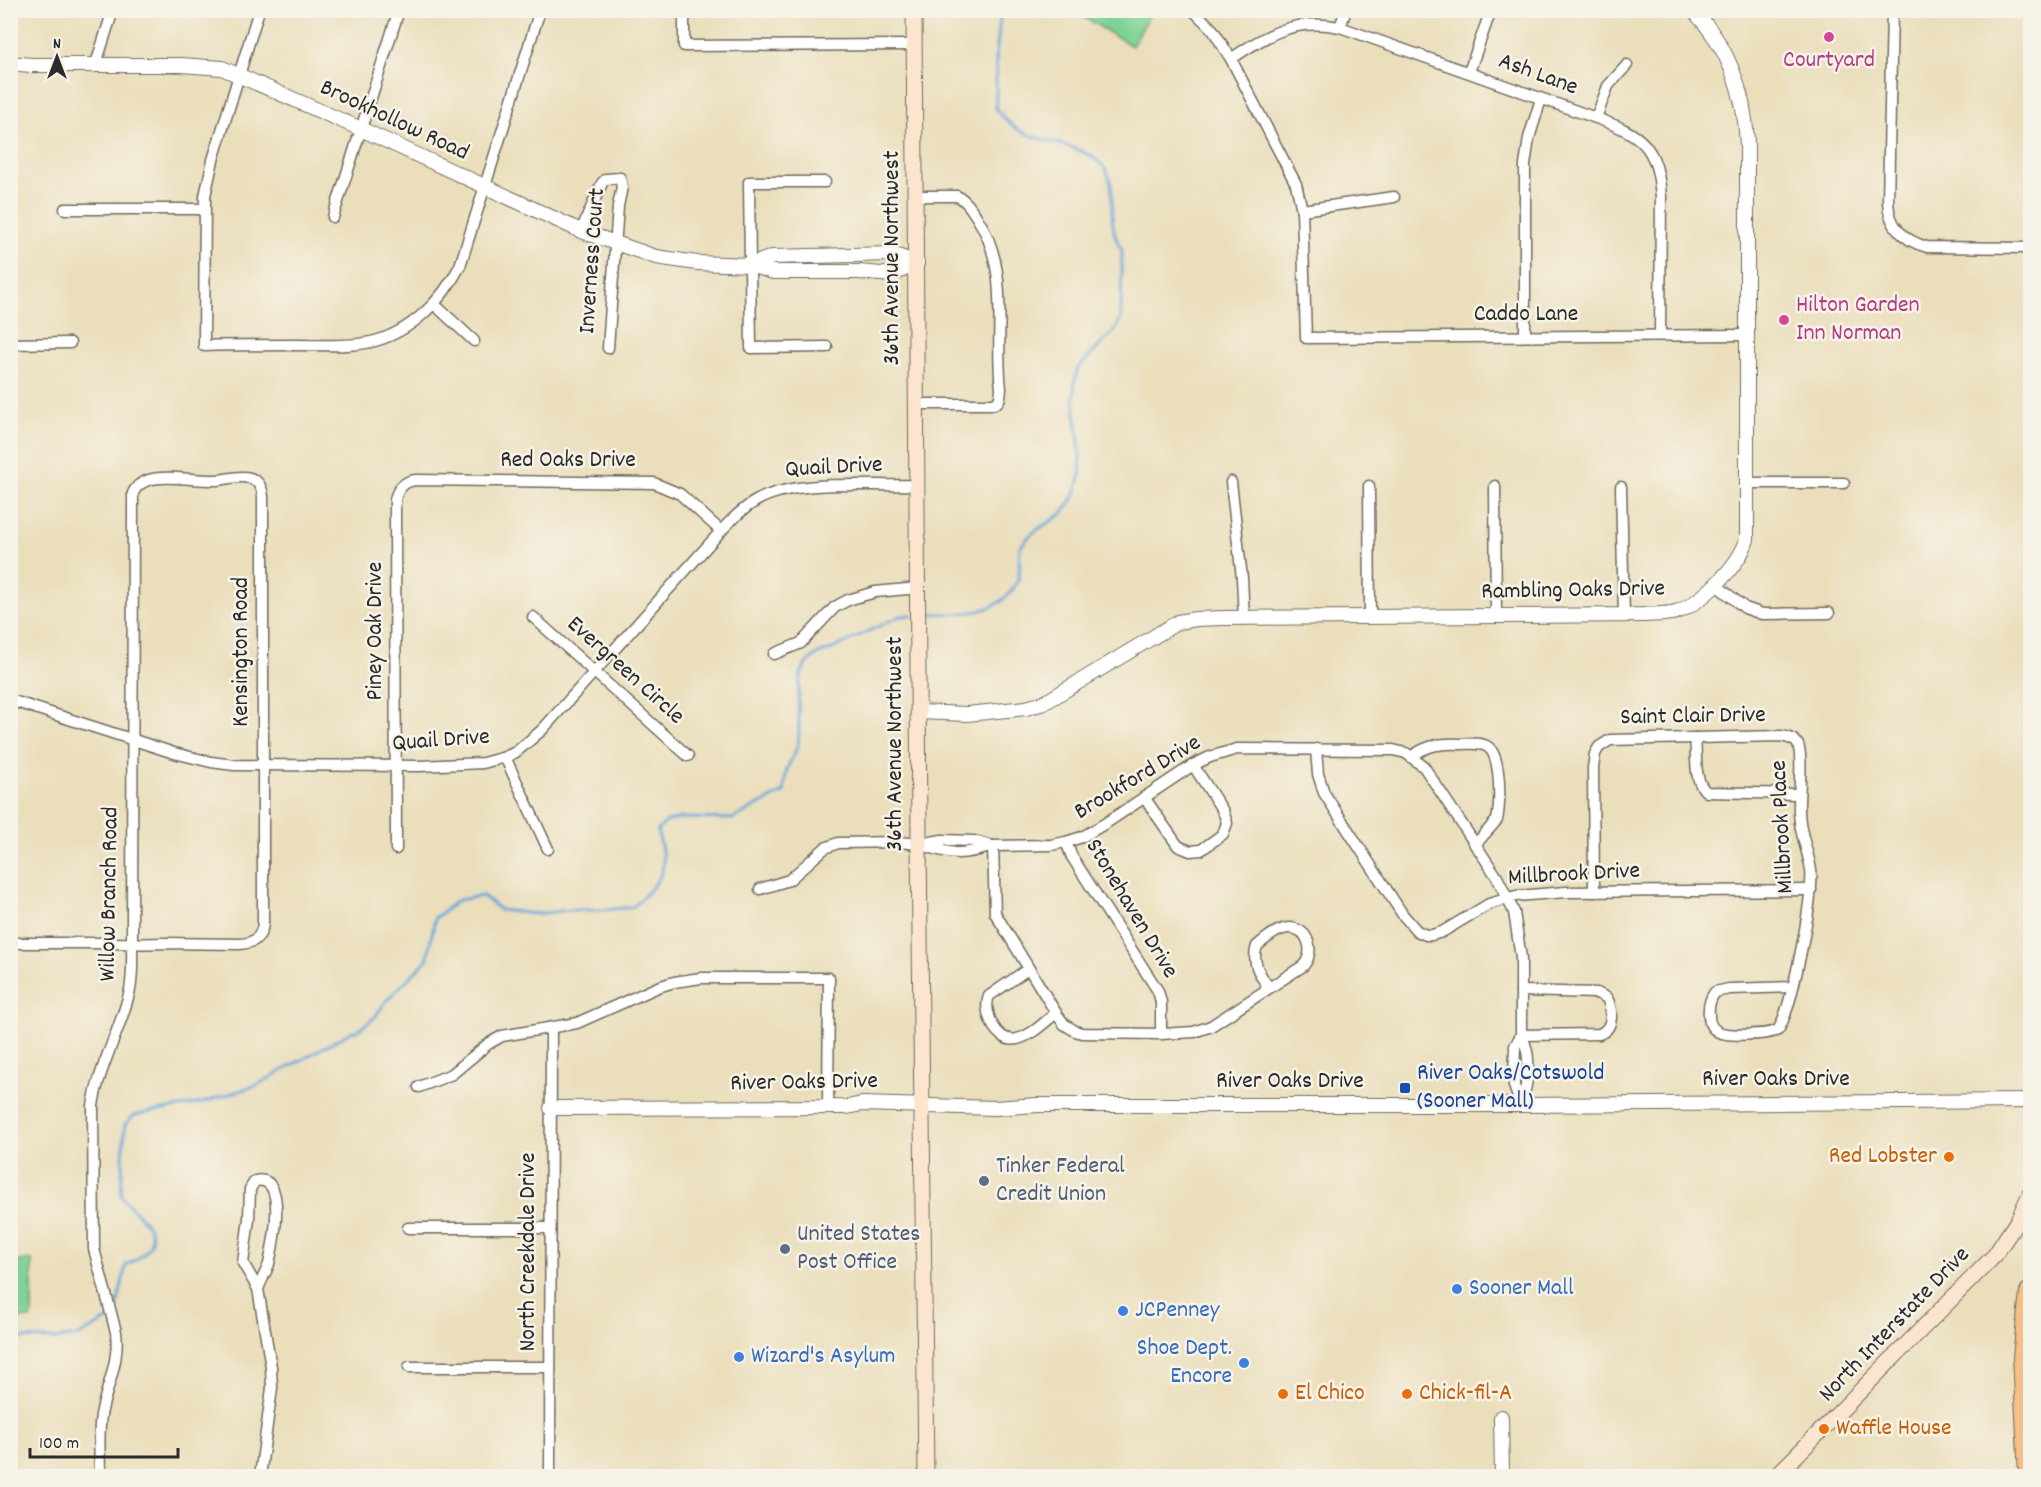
<svg xmlns="http://www.w3.org/2000/svg" width="2041" height="1487" font-family="Dekko,sans-serif">
<style>
.green{fill:#7ed295;stroke:#547e60;stroke-width:1.5}
.lines{fill:none;stroke-linecap:round;stroke-linejoin:round}
.stream{stroke:#65a4d7;stroke-width:3}
.minor-casing{stroke:#6e6a5d;stroke-width:13}
.tertiary-casing{stroke:#6e6a5d;stroke-width:16}
.secondary-casing{stroke:#6e6a5d;stroke-width:17}
.motorway-casing{stroke:#6e6a5d;stroke-width:22}
.minor{stroke:#fff;stroke-width:10}
.tertiary{stroke:#fff;stroke-width:14}
.secondary{stroke:#fbe5cf;stroke-width:15}
.motorway{stroke:#f5bf86;stroke-width:20}
.hotel-dot{fill:#d1479c;stroke:#f7f3e8;stroke-width:2}
.transit-dot{fill:#1a4fb4;stroke:#f7f3e8;stroke-width:2}
.food-dot{fill:#e8710a;stroke:#f7f3e8;stroke-width:2}
.service-dot{fill:#5c6f8a;stroke:#f7f3e8;stroke-width:2}
.shop-dot{fill:#3f7fe0;stroke:#f7f3e8;stroke-width:2}
.labels{text-anchor:middle;dominant-baseline:central;stroke-width:5;stroke-linejoin:round;paint-order:stroke}
.hotel-label{font-size:24px;fill:#b23c85;stroke:#f7f3e8}
.street-label{font-size:24px;fill:#2b2b2b;stroke:#f7f3e8}
.transit-label{font-size:24px;fill:#164399;stroke:#f7f3e8;text-anchor:start}
.food-label{font-size:24px;fill:#c56008;stroke:#f7f3e8;text-anchor:start}
.service-label{font-size:24px;fill:#4e5e75;stroke:#f7f3e8;text-anchor:start}
.shop-label{font-size:24px;fill:#366cbe;stroke:#f7f3e8;text-anchor:start}
</style>
<rect width="100%" height="100%" fill="#f7f3e8"/>
<filter id="ink" filterUnits="userSpaceOnUse"><feTurbulence type="fractalNoise" baseFrequency=".0167" numOctaves="2"/><feDisplacementMap in="SourceGraphic" scale="12" xChannelSelector="R" yChannelSelector="G"/><feConvolveMatrix kernelMatrix="1 2 1 2 8 2 1 2 1" color-interpolation-filters="sRGB"/></filter>
<filter id="wash" filterUnits="userSpaceOnUse"><feTurbulence type="fractalNoise" baseFrequency=".008" numOctaves="4" result="noise"/><feDisplacementMap in="SourceGraphic" scale="24" xChannelSelector="R" yChannelSelector="G"/><feGaussianBlur stdDeviation="1.35" result="paint"/><feColorMatrix in="noise" values="0 0 0 0 0 0 0 0 0 0 0 0 0 0 0 0 0 1.4 0 .05"/><feComposite in="paint" operator="in"/></filter>
<g filter="url(#wash)">
<rect width="100%" height="100%" fill="#eadebb"/>
<g class="green">
<polygon points="1075,11 1152,11 1132,46 1078,14"/>
<polygon points="32,1260 32,1318 11,1319 11,1262"/>
</g>
<g class="lines">
<g class="stream">
<path d="M922,614C956,613 996,619 1016,584C1022,574 1018,558 1020,547C1024,542 1028,537 1033,533C1042,525 1055,521 1063,512C1102,471 1062,415 1078,368L1117,328L1121,317L1122,249C1102,222 1122,186 1102,165C1080,142 1043,145 1017,129C1009,124 1003,116 996,110V56L1001,10"/>
<path d="M115,1316L126,1265C134,1262 139,1258 145,1252C166,1229 131,1213 121,1195L125,1124L135,1115L202,1103L257,1085L351,1032L357,1031L375,1017L386,1001L427,960L435,918L458,900L483,896L500,910L537,914L569,910H603L633,907C662,878 670,873 657,831L666,822L681,818L732,819L784,792C785,785 785,776 787,769C790,761 796,753 798,744C803,714 785,659 828,651L900,616L913,615"/>
<polyline points="10,1338 58,1339 79,1336 109,1319"/>
</g>
</g>
</g>
<g filter="url(#ink)">
<g class="lines">
<defs>
<g id="minor">
<path d="M259,10L213,160L205,196L204,346C235,345 266,345 297,345C321,345 347,347 371,342C410,333 442,301 460,266L540,10"/>
<polyline points="684,10 684,46 914,45"/>
<polyline points="1193,10 1213,30 1231,59 1296,184 1302,210 1306,338 1746,335"/>
<path d="M1892,10L1888,202C1889,226 1904,241 1927,247L2030,248"/>
<polyline points="1340,27 1346,10"/>
<path d="M1231,59C1268,34 1294,18 1340,27L1596,118C1643,135 1657,146 1661,197L1660,335"/>
<polyline points="96,64 113,10"/>
<polyline points="1469,72 1491,10"/>
<polyline points="1596,118 1608,86 1627,65"/>
<polyline points="825,182 749,182 751,348 827,347"/>
<path d="M915,196H957C966,200 970,207 976,216C1012,270 994,329 1001,389C1000,396 1001,401 994,404H917"/>
<polyline points="65,209 204,209"/>
<polyline points="1302,210 1394,197"/>
<polyline points="333,217 399,10"/>
<polyline points="581,231 602,183 606,179 620,178 622,187 618,206 608,348"/>
<polyline points="434,304 474,341"/>
<polyline points="1525,336 1525,165 1529,138 1541,99"/>
<polyline points="10,344 70,343"/>
<polyline points="1231,482 1242,578 1244,618"/>
<polyline points="1748,483 1844,483"/>
<polyline points="1369,486 1370,617"/>
<polyline points="1495,486 1496,616"/>
<polyline points="1621,487 1624,616"/>
<polyline points="1715,584 1745,608 1762,614 1829,613"/>
<polyline points="533,617 688,756"/>
<polyline points="774,654 801,643 835,607 848,600 875,592 918,588"/>
<path d="M10,700L174,753L211,762L234,765L420,766L483,763L505,757L516,752L542,730L721,531C731,520 742,509 756,501C795,478 871,487 917,485"/>
<path d="M1695,738C1697,754 1693,783 1707,792L1799,794"/>
<polyline points="1316,749 1318,774 1324,793 1403,915 1417,931 1426,935 1432,935 1442,932 1489,904 1516,896 1566,892 1811,890"/>
<path d="M1412,756C1428,745 1441,743 1460,744C1469,744 1481,742 1488,747C1502,757 1500,805 1497,820L1475,845"/>
<polyline points="505,757 548,849"/>
<polyline points="1144,797 1178,846 1190,851 1201,850 1223,834 1227,823 1223,811 1193,765"/>
<polyline points="1066,842 1072,857 1158,991 1161,1002 1161,1034"/>
<path d="M920,844C950,855 962,856 993,846"/>
<path d="M993,846L995,913L1056,1013L1064,1024L1075,1031L1082,1033L1161,1034L1194,1032L1211,1026L1303,966C1315,954 1310,928 1289,928C1278,928 1265,939 1257,946C1251,962 1260,975 1269,988"/>
<path d="M396,849L395,500C397,489 404,481 416,480L654,483L680,494L721,531"/>
<polyline points="760,889 789,880 825,848 838,843 899,842 919,844 942,840 974,841 993,846 1051,845 1066,842 1082,837 1106,823 1193,765 1210,757 1237,749 1393,750 1406,753 1424,767 1497,877 1514,912 1521,958 1521,1035 1515,1046 1514,1086 1521,1105"/>
<path d="M1594,892L1593,768L1595,754L1599,747L1610,740L1781,736C1787,737 1793,738 1797,743C1804,753 1798,798 1799,811C1799,832 1808,850 1811,870C1814,895 1792,1010 1778,1030C1769,1035 1726,1037 1717,1031C1711,1028 1709,1021 1709,1015C1708,1006 1710,999 1715,992L1729,989L1792,987"/>
<path d="M10,943H105C123,943 142,944 160,943L240,944C254,943 261,938 263,924V496C262,487 259,481 250,478C239,475 228,479 217,480C197,481 163,474 146,481C140,483 136,487 133,493L132,943C132,959 133,975 130,990C121,1030 99,1065 93,1106L94,1249L116,1332C120,1362 106,1387 101,1415C98,1435 100,1456 100,1476"/>
<path d="M1028,969L989,996C982,1012 997,1044 1017,1039C1031,1036 1045,1022 1056,1013"/>
<path d="M1521,1035L1599,1034C1614,1029 1613,1010 1607,998L1597,993L1521,991"/>
<path d="M1521,1035C1533,1056 1528,1082 1521,1105"/>
<polyline points="419,1087 452,1074 488,1044 502,1036 577,1023 658,987 674,982 701,978 829,978 828,1107"/>
<polyline points="408,1228 550,1228"/>
<path d="M258,1289C261,1281 266,1272 269,1264C273,1246 289,1173 255,1181L250,1189L249,1219L243,1263L258,1289L271,1367L272,1388L260,1476"/>
<polyline points="409,1367 550,1367"/>
<polyline points="550,1476 551,1028"/>
</g>
<g id="tertiary">
<polyline points="10,63 31,65 181,65 222,68 361,129 581,231 656,257 697,263 750,265 773,272 859,272 892,275 917,263"/>
<polyline points="750,265 772,257 892,254 917,263"/>
<path d="M919,712L967,714L1026,708L1044,703L1178,622L1196,619L1223,618L1643,615C1653,614 1666,615 1676,612C1701,604 1740,565 1747,539V144C1745,93 1730,48 1693,10"/>
<polyline points="551,1108 847,1107 862,1104 995,1108 1037,1105 1521,1105 2030,1101"/>
<polyline points="1501,1417 1502,1476"/>
</g>
<g id="secondary">
<polyline points="914,10 919,844 926,1476"/>
<polyline points="1776,1476 1995,1255 2018,1220 2030,1194"/>
</g>
<polyline id="motorway" points="2029,1476 2023,1357 2030,1292"/>
</defs>
<use href="#minor" class="minor-casing"/>
<use href="#tertiary" class="tertiary-casing"/>
<use href="#secondary" class="secondary-casing"/>
<use href="#motorway" class="motorway-casing"/>
<use href="#minor" class="minor"/>
<use href="#tertiary" class="tertiary"/>
<use href="#secondary" class="secondary"/>
<use href="#motorway" class="motorway"/>
</g>
</g>
<g class="hotel-dot">
<circle cx="1829" cy="37" r="6"/>
<circle cx="1784" cy="320" r="6"/>
</g>
<rect class="transit-dot" x="1399" y="1082" width="12" height="12" rx="3"/>
<g class="food-dot">
<circle cx="1949" cy="1157" r="6"/>
<circle cx="1283" cy="1394" r="6"/>
<circle cx="1407" cy="1394" r="6"/>
<circle cx="1824" cy="1429" r="6"/>
</g>
<g class="service-dot">
<circle cx="984" cy="1181" r="6"/>
<circle cx="785" cy="1249" r="6"/>
</g>
<g class="shop-dot">
<circle cx="1457" cy="1289" r="6"/>
<circle cx="1123" cy="1311" r="6"/>
<circle cx="739" cy="1357" r="6"/>
<circle cx="1244" cy="1363" r="6"/>
</g>
<g class="labels">
<g class="hotel-label">
<text x="1829" y="61">Courtyard</text>
<text x="1796" y="306" text-anchor="start">Hilton Garden<tspan x="1796" dy="28">Inn Norman</tspan></text>
</g>
<g class="street-label">
<text transform="translate(1538 75) rotate(20)">Ash Lane</text>
<text transform="translate(394 121) rotate(25)">Brookhollow Road</text>
<text transform="translate(893 258) rotate(-90)">36th Avenue Northwest</text>
<text transform="translate(593 261) rotate(-86)">Inverness Court</text>
<text x="1526" y="315">Caddo Lane</text>
<text x="568" y="461">Red Oaks Drive</text>
<text transform="translate(834 468) rotate(-3)">Quail Drive</text>
<text transform="translate(1573 591) rotate(-1)">Rambling Oaks Drive</text>
<text transform="translate(376 631) rotate(-90)">Piney Oak Drive</text>
<text transform="translate(242 652) rotate(-90)">Kensington Road</text>
<text transform="translate(625 671) rotate(42)">Evergreen Circle</text>
<text transform="translate(1693 717) rotate(-1)">Saint Clair Drive</text>
<text transform="translate(441 741) rotate(-4)">Quail Drive</text>
<text transform="translate(896 744) rotate(-90)">36th Avenue Northwest</text>
<text transform="translate(1138 778) rotate(-31)">Brookford Drive</text>
<text transform="translate(1783 827) rotate(-93)">Millbrook Place</text>
<text transform="translate(1574 875) rotate(-3)">Millbrook Drive</text>
<text transform="translate(110 894) rotate(-89)">Willow Branch Road</text>
<text transform="translate(1131 909) rotate(59)">Stonehaven Drive</text>
<text x="1776" y="1080">River Oaks Drive</text>
<text x="1290" y="1082">River Oaks Drive</text>
<text transform="translate(804 1083) rotate(-1)">River Oaks Drive</text>
<text transform="translate(529 1252) rotate(-90)">North Creekdale Drive</text>
<text transform="translate(1895 1325) rotate(-46)">North Interstate Drive</text>
</g>
<g class="transit-label">
<text x="1417" y="1074">River Oaks/Cotswold<tspan x="1417" dy="28">(Sooner Mall)</tspan></text>
</g>
<g class="food-label">
<text x="1937" y="1157" text-anchor="end">Red Lobster</text>
<text x="1295" y="1394">El Chico</text>
<text x="1419" y="1394">Chick-fil-A</text>
<text x="1836" y="1429">Waffle House</text>
</g>
<g class="service-label">
<text x="996" y="1167">Tinker Federal<tspan x="996" dy="28">Credit Union</tspan></text>
<text x="797" y="1235">United States<tspan x="797" dy="28">Post Office</tspan></text>
</g>
<g class="shop-label">
<text x="1469" y="1289">Sooner Mall</text>
<text x="1135" y="1311">JCPenney</text>
<text x="1232" y="1349" text-anchor="end">Shoe Dept.<tspan x="1232" dy="28">Encore</tspan></text>
<text x="751" y="1357">Wizard's Asylum</text>
</g>
</g>
<rect width="2041" height="1487" fill="none" stroke="#f7f3e8" stroke-width="36"/>
<g transform="translate(57 57)" stroke="#f7f3e8" stroke-width="4.5" paint-order="stroke">
<path d="M0-4.5L10 22L0 15L-10 22Z" fill="#2b2b2b"/>
<text y="-9" font-size="16" font-weight="bold" text-anchor="middle" fill="#2b2b2b">N</text>
</g>
<path d="M30 1448v9h148v-9" fill="none" stroke="#2b2b2b" stroke-width="3"/>
<text x="39" y="1448" font-size="18" fill="#2b2b2b" stroke="#f7f3e8" stroke-width="4.5" paint-order="stroke">100 m</text>
</svg>
